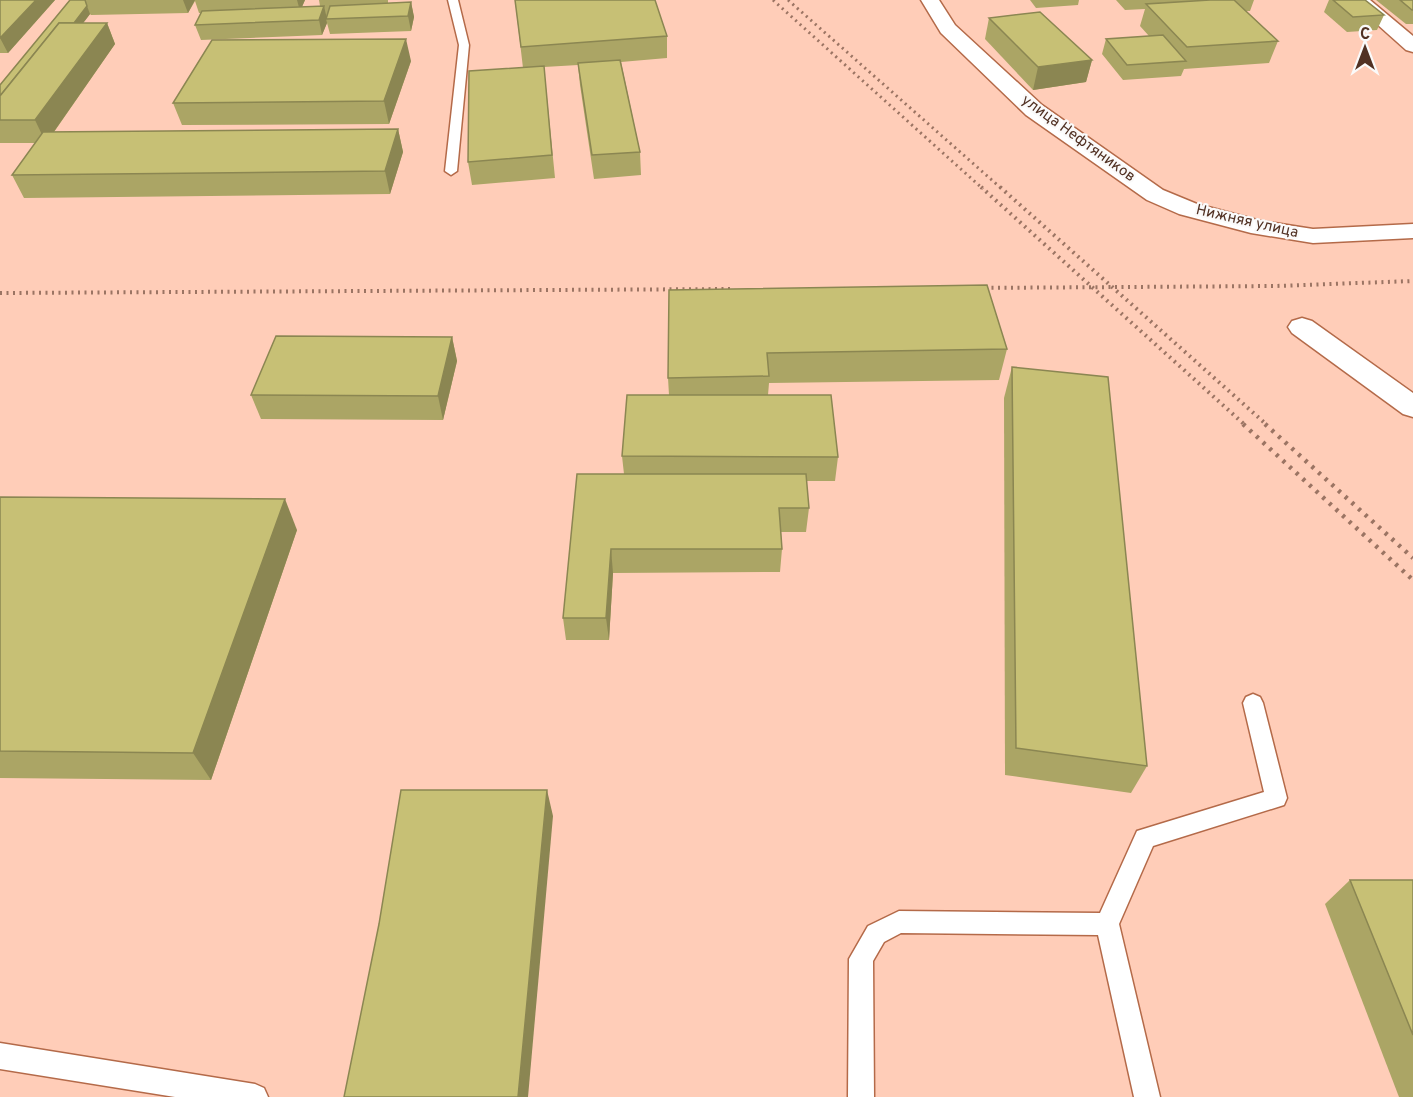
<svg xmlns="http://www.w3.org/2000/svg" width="1413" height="1097" font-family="Overpass,sans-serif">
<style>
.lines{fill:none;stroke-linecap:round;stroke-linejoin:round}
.service-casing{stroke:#b46a49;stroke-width:3}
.minor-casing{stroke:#b46a49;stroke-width:3}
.service{fill:#fff;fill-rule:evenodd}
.minor{fill:#fff;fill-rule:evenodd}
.rail-far2{stroke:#9b7463;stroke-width:3;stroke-dasharray:2 4;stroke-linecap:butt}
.rail-far1{stroke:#9b7463;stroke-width:4;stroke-dasharray:2 4.5;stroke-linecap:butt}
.rail{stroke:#9b7463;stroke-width:4.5;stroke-dasharray:3 6;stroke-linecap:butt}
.wall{fill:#aba565}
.shaded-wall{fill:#8b8652}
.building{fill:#c7c075;stroke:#8b8652;stroke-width:1.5}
.labels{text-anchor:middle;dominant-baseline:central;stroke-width:4.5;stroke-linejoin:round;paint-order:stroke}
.far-street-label{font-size:15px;fill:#513123;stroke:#fafafa}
</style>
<rect width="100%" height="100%" fill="#ffcdb8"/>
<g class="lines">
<defs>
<g id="service">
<polygon points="448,0 458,0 469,45 457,171 451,175 445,171 459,45"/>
<polygon points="1253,694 1260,697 1263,703 1287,798 1284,805 1153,846 1119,924 1160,1097 1134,1097 1098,935 901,933 884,942 873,961 874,1097 848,1097 849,959 868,926 899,911 1100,913 1137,831 1264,792 1243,703 1246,697"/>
<polygon points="0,1043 255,1084 264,1088 268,1097 175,1097 0,1069"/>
</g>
<g id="minor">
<polygon points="921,0 939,0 955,25 1042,105 1163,190 1197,204 1261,221 1313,229 1413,224 1413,238 1313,243 1251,233 1179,214 1147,200 1026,115 941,33"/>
<polygon points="1350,0 1370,0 1413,36 1413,52 1406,50"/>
<polygon points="1302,318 1312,321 1413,393 1413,417 1403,414 1292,333 1288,327 1292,321"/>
</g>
</defs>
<use href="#service" class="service-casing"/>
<use href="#minor" class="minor-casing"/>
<use href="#service" class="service"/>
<use href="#minor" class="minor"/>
<g class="rail-far2">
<polyline points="773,0 983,189"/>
<polyline points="788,0 1002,189"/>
</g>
<g class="rail-far1">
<polyline points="981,187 1245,425"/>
<polyline points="1000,187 1267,425"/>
<polyline points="972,288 1276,286 1413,281"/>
<polyline points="0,293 732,289"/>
</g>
<g class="rail">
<polyline points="1243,424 1413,580"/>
<polyline points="1265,424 1413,558"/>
</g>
</g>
<g class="wall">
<polygon points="0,0 55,0 8,53 0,53"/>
<polygon points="70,0 305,0 302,7 320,6 319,0 388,0 388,3 411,2 414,17 411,31 330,34 327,23 322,35 201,40 195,25 201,13 199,13 195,1 188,13 91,15 90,14 83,23 107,23 115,44 54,132 398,129 403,152 390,194 24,198 12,175 36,143 0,143 0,85"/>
<polygon points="515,0 667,36 667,58 621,62 640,152 641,175 594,179 580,85 578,65 544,67 555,178 472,185 468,162 523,68"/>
<polygon points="1030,0 1079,0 1078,5 1036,8"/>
<polygon points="1116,0 1254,0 1250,11 1246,11 1278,41 1269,63 1184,69 1181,76 1123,80 1102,54 1106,39 1149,36 1140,26 1145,9 1125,10"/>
<polygon points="1329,0 1365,0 1384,15 1377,30 1347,32 1324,12"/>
<polygon points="1376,0 1413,0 1413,24 1406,24"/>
<polygon points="989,18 1092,60 1086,82 1033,90 985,39"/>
<polygon points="411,61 389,124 182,125 173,103"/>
<polygon points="987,285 1007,349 999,380 769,383 768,395 838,457 835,481 806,481 809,508 806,532 781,532 782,549 780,572 613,573 609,640 566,640 563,618 624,474 622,456 669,395 668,378"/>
<polygon points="452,337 457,361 443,420 261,419 251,395"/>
<polygon points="1012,367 1147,766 1131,793 1005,775 1004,398"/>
<polygon points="0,497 297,530 211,780 0,778"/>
<polygon points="1350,880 1413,880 1413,1097 1399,1097 1325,904"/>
</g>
<g class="shaded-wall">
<polygon points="36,0 55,0 8,53 0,38"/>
<polygon points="183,0 195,0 188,13"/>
<polygon points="297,0 305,0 300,11"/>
<polygon points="411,2 414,17 411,31 408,16"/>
<polygon points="87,6 90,14 10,120 0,120"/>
<polygon points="324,6 327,19 326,19 327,23 322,35 319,20"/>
<polygon points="107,23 115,44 46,143 35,120"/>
<polygon points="406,39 411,61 389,124 384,101"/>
<polygon points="1092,60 1086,82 1033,90 1038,67"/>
<polygon points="398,129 403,152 390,194 385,171"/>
<polygon points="452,337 457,361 443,420 438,396"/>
<polygon points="285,499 297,530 211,780 193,753"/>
<polygon points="611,549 613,573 609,640 606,618"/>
<polygon points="547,790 553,816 528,1097 518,1097"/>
</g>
<g class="building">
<polygon points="0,0 36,0 0,38"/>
<polygon points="70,0 85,0 87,6 74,23 59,23 0,96 0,85"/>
<polygon points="515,0 655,0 667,36 521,47"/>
<polygon points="1210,0 1234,0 1278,41 1187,47 1146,4"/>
<polygon points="1333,0 1365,0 1384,15 1353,17"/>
<polygon points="1400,0 1413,0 1413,10 1412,10"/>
<polygon points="411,2 408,16 326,19 330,6"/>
<polygon points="324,6 319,20 195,25 202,11"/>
<polygon points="1040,12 1092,60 1038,67 989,18"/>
<polygon points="59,23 107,23 35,120 0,120 0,96"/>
<polygon points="1163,35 1186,61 1127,65 1106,39"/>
<polygon points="406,39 384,101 173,103 212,40"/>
<polygon points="620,60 640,152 592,155 578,63"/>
<polygon points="544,66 552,155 468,162 469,71"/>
<polygon points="398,129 385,171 12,175 43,132"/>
<polygon points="987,285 1007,349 767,353 769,376 668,378 669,290"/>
<polygon points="276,336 452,337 438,396 251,395"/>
<polygon points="1012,367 1108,377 1147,766 1016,748"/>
<polygon points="627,395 831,395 838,457 622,456"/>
<polygon points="577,474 806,474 809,508 779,508 782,549 611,549 606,618 563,618"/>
<polygon points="0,497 285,499 193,753 0,751"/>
<polygon points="401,790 547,790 518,1097 344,1097 379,924"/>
<polygon points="1350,880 1413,880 1413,1035"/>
</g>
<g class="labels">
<g class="far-street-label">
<text transform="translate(1078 139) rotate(36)">улица Нефтяников</text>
<text transform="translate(1247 222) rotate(13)">Нижняя улица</text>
</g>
</g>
<g transform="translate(1365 48)" stroke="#fafafa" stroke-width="4.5" paint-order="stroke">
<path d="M0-4.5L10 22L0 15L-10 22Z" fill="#513123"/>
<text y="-9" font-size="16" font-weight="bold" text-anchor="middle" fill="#513123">С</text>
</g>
</svg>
